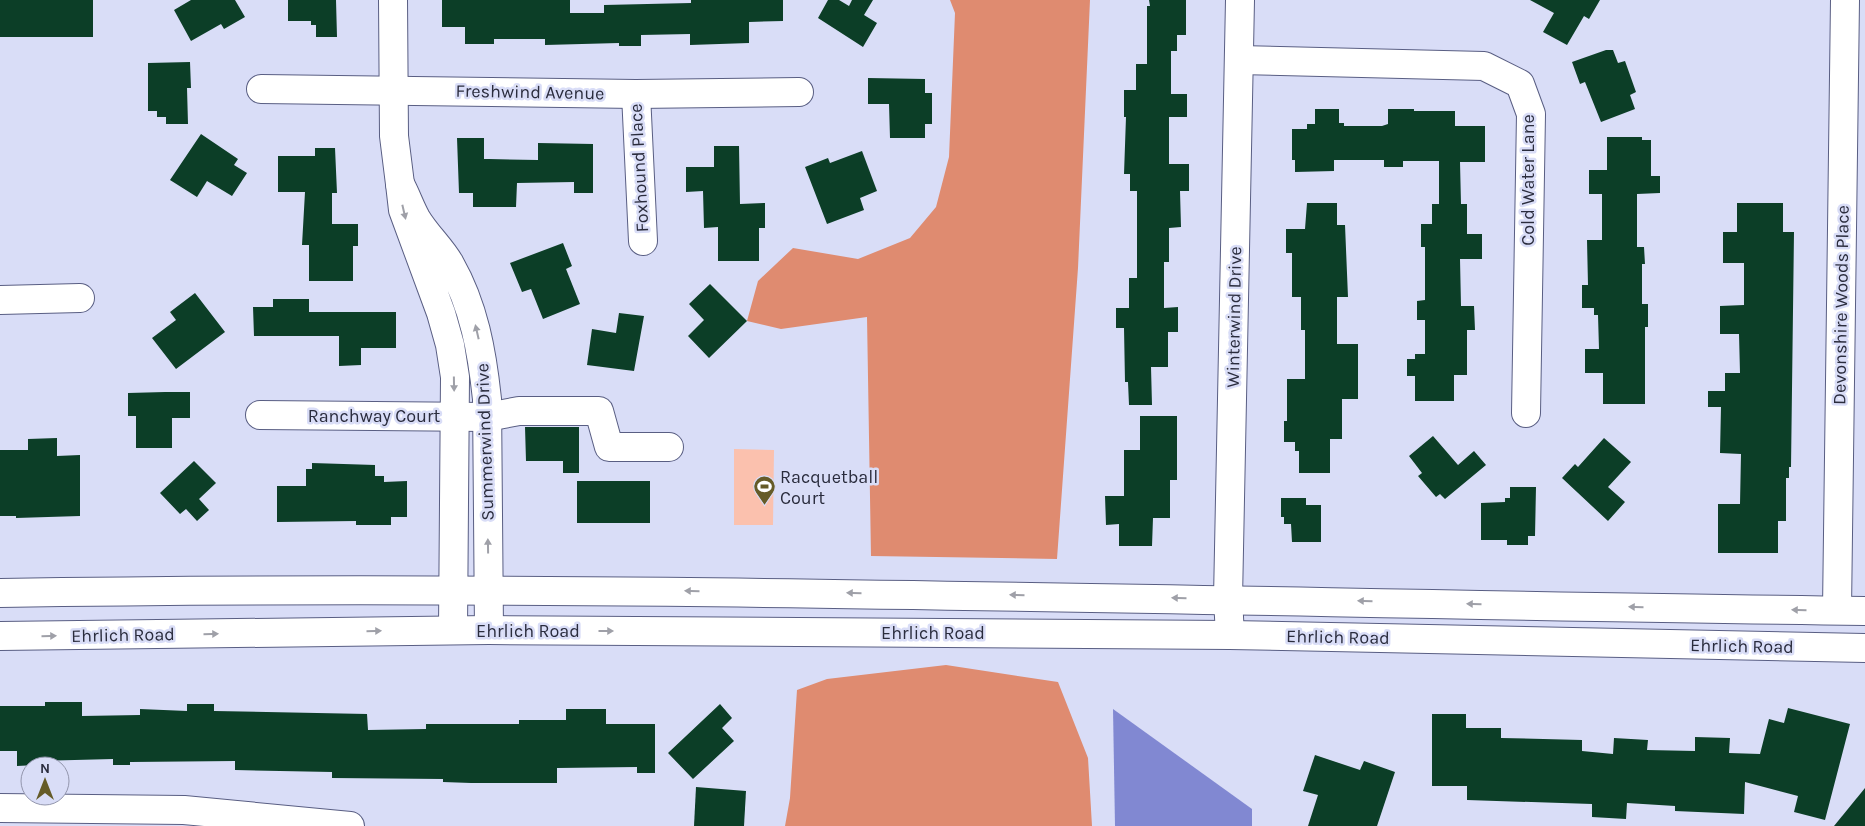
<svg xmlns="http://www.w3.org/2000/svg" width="1865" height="826" font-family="Karla,sans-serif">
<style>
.green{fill:#fbc1ae}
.forest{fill:#df8b70}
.water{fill:#8188d2}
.building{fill:#0c3e27}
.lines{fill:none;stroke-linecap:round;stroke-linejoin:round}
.minor-casing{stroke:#595e83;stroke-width:30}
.major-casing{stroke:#595e83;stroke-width:30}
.minor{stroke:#fff;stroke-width:28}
.major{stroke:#fff;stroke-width:28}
.oneway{fill:#9fa0a8}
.labels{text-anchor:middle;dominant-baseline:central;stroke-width:5;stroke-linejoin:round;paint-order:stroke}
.street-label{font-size:18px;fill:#2a2c3d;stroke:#d9ddf7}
.poi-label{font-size:18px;fill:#2a2c3d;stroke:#d9ddf7;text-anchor:start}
</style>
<rect width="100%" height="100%" fill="#d9ddf7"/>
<polygon class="green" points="734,449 774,450 773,525 734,525"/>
<g class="forest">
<polygon points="950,0 1090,0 1078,268 1057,559 871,556 867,317 781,329 747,321 758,281 793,248 858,259 910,238 936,207 949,157 955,13"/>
<polygon points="946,665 1058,682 1088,758 1092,826 785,826 790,798 797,690 827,679"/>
</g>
<polygon class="water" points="1113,709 1252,809 1252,826 1115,826"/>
<g class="building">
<rect x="0" y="0" width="93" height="37"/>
<polygon points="191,0 235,0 245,17 224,29 221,24 191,41 174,10"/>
<polygon points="288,0 336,0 337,37 316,37 316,25 311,25 311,21 288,21"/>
<polygon points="442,0 570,0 570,13 604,13 604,5 691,3 691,0 783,0 783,21 749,22 749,43 690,45 690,34 641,35 641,46 619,46 619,43 545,45 545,39 494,39 494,44 465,44 465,27 442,27"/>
<polygon points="828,0 839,0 849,6 852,0 873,0 864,15 877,23 863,47 818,18"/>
<polygon points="1149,0 1186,0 1186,35 1177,35 1177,51 1171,51 1171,94 1187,94 1187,117 1169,117 1169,164 1189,164 1189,191 1180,191 1181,227 1169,228 1169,262 1164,262 1164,308 1178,307 1178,332 1168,332 1168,367 1151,367 1152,405 1129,405 1128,382 1125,382 1124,328 1116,328 1116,308 1129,308 1129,278 1137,278 1137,191 1130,191 1130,174 1124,174 1126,117 1124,117 1124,90 1136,90 1136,64 1147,64 1147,6 1150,6"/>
<polygon points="1530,0 1600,0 1589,19 1584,16 1567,45 1543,32 1554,13"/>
<polygon points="1606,50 1613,50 1618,63 1625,61 1636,92 1630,95 1635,109 1601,122 1585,82 1580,84 1572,62"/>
<polygon points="190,62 191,88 187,88 188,124 166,124 166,117 157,117 157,111 148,111 148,63"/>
<polygon points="868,78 925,79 925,93 932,93 932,124 925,124 925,138 890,138 889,104 868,104"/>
<polygon points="1315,109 1339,109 1339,123 1344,123 1344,126 1382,126 1388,124 1388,109 1414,109 1414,111 1455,111 1455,126 1485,126 1485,162 1460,162 1461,204 1467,204 1467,234 1482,234 1482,259 1460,259 1461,306 1474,306 1475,330 1467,330 1467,375 1454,375 1454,401 1415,401 1415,376 1407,376 1407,359 1415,359 1415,354 1425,354 1425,320 1417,320 1417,301 1425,300 1425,247 1421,247 1421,224 1432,224 1432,204 1439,204 1439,161 1403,161 1403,167 1384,167 1384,160 1334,160 1334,171 1295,172 1295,160 1292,160 1292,129 1307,129 1307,124 1315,124"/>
<polygon points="201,134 238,159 234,165 247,173 232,196 207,181 197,197 170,180"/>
<polygon points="1607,137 1642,137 1642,140 1651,140 1651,176 1660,176 1660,193 1637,194 1637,247 1644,247 1645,264 1642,264 1642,304 1648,304 1648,327 1645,327 1645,404 1603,404 1603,373 1585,373 1585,349 1599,349 1598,315 1594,315 1594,308 1582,308 1582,285 1588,285 1587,240 1602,240 1602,194 1589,194 1589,170 1607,170"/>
<polygon points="457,138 484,138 484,159 489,159 538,160 538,143 593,144 593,193 574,193 574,182 517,183 516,207 473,207 473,193 459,193"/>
<polygon points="714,146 739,146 740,204 765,203 765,228 759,228 759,261 718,261 718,227 704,228 703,191 686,192 686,167 714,167"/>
<polygon points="315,148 335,148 337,193 332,193 332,224 358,224 358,246 353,246 353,281 309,281 309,245 302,245 305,192 278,192 278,156 315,156"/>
<polygon points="862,151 877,191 860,198 864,210 827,224 805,167 828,158 830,163"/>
<polygon points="1307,203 1337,203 1337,225 1345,225 1348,297 1337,297 1337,344 1358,344 1358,399 1342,399 1342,439 1330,439 1330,473 1299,473 1299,451 1295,451 1295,442 1284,442 1284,421 1287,421 1287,379 1305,379 1305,330 1301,330 1301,297 1292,297 1292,253 1286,253 1286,229 1305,229"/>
<polygon points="1737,203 1783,203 1783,232 1794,232 1791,467 1789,467 1789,478 1786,478 1786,521 1778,521 1778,553 1718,553 1718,504 1740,504 1741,454 1720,453 1721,407 1708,407 1708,391 1725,391 1725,373 1740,373 1739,334 1720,334 1720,306 1744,305 1744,263 1723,263 1723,232 1737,232"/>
<polygon points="563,243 572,266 566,269 580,304 543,319 531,289 522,292 510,263"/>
<polygon points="710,284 747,321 709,358 688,336 704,320 689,304"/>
<polygon points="195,293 225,332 176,369 152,338 176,320 170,312"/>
<polygon points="273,299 309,299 309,312 396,312 396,348 361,348 361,365 339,366 339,336 254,336 253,307 273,307"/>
<polygon points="619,313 644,316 634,371 587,365 592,329 616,333"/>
<polygon points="165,392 190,392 190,418 172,418 172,448 136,448 136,416 128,416 128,393"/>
<polygon points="1140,416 1177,416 1177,480 1170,480 1170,518 1153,518 1152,546 1119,546 1119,524 1106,525 1105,496 1124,496 1124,450 1140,450"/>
<polygon points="525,427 579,427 579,473 563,473 563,461 526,461"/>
<polygon points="1433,436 1458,465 1474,451 1486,465 1445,499 1440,494 1436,497 1418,476 1422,473 1409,456"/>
<polygon points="57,438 57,456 80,455 80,516 16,518 16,516 0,516 0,450 28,450 28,439"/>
<polygon points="1604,438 1631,462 1608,487 1625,502 1608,521 1562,478 1575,464 1578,467"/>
<polygon points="194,461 216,483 199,499 209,510 197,521 186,509 180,514 160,493"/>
<polygon points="312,463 375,465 375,476 384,476 384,482 407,481 407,517 391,517 391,525 356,525 356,521 277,522 277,486 306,486 306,469 312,469"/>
<rect x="577" y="481" width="73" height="42"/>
<polygon points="1510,487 1536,487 1535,536 1528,536 1528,545 1507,545 1507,540 1481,540 1481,503 1505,502 1505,498 1510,498"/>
<polygon points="1281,498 1306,498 1306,505 1321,505 1321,542 1292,542 1291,524 1284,524 1284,517 1281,517"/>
<polygon points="45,702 82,702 82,716 140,715 140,709 187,711 187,704 214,704 214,711 367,714 368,730 426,729 426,724 519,724 519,720 566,720 566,709 606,709 606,724 655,724 655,773 637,773 637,767 557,768 557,783 471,783 443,782 443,779 332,778 332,772 235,770 235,761 130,762 130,765 113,765 113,759 36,761 36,765 17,766 17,751 0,751 0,706 45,706"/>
<polygon points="720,704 732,718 722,728 734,741 693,779 668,753"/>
<polygon points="1788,708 1850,724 1825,820 1794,812 1798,796 1745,782 1744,814 1675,811 1675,806 1627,803 1626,819 1592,817 1592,804 1467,800 1467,786 1432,786 1432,714 1466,714 1466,728 1501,728 1501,738 1582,740 1582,751 1613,754 1614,738 1648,740 1647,750 1695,751 1695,737 1730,738 1729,753 1760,754 1769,719 1784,723"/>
<polygon points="1315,755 1360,770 1364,761 1395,772 1377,826 1308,826 1318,795 1303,791"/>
<polygon points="696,787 746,791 744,826 694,826"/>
<polygon points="1865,788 1865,826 1834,826"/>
</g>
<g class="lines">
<defs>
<g id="minor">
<polyline points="393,0 394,136 400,184"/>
<polyline points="1239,60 1484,66 1520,84 1531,114 1526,413"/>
<polyline points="261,89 636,94 799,92"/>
<polyline points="636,94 643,241"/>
<polyline points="0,300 80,298"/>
<polyline points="260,415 487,417 519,411 599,411 609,447 669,447"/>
<polyline points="1837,610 1845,0"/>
<path d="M453,630L455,377L450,345L441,313L403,210L400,184C406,195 410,207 416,218C426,235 441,248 450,264C474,306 482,352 487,399L489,630"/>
<polyline points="1230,635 1228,599 1240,0"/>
<polyline points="0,808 184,810 350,826"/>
</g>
<g id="major">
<path d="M0,593C622,583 1243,603 1865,611"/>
<polyline points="0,636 489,630 1230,635 1865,648"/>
</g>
</defs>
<use href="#minor" class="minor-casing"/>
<use href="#major" class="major-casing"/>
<use href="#minor" class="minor"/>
<use href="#major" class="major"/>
</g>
<defs><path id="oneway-solid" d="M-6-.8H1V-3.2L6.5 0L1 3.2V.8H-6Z" transform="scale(1.25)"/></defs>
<g class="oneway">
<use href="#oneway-solid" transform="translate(404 212) rotate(77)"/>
<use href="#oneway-solid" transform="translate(477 332) rotate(-103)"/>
<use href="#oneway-solid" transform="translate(454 384) rotate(89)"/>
<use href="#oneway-solid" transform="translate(488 546) rotate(-91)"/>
<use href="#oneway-solid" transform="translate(692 591) rotate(-179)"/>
<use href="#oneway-solid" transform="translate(854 593) rotate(-179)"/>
<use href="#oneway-solid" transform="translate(1017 595) rotate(-179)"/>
<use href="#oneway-solid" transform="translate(1179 598) rotate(-179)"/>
<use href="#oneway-solid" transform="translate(1365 601) rotate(-179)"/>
<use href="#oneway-solid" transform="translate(1474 604) rotate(-179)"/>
<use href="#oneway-solid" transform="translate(1636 607) rotate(-179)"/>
<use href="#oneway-solid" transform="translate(1799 610) rotate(-179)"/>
<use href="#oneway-solid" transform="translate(374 631) rotate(-1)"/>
<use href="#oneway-solid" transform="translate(606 631)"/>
<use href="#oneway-solid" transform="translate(211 634) rotate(-1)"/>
<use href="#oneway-solid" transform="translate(49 636) rotate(-1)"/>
</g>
<defs>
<symbol id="stadium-pin" viewBox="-11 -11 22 30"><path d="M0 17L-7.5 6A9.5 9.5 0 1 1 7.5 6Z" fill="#655b28" stroke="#d9ddf7"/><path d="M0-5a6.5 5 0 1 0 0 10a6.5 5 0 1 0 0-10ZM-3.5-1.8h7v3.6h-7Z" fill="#fff"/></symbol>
</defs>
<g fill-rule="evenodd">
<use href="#stadium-pin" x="752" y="474" width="25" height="34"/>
</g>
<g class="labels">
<g class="street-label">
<text transform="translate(530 92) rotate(1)">Freshwind Avenue</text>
<text transform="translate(639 168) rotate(-93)">Foxhound Place</text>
<text transform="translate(1528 180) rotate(-90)">Cold Water Lane</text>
<text transform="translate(1841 305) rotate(-89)">Devonshire Woods Place</text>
<text transform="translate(1234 317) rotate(-89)">Winterwind Drive</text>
<text x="374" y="416">Ranchway Court</text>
<text transform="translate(485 442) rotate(-92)">Summerwind Drive</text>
<text x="528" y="631">Ehrlich Road</text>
<text x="933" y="633">Ehrlich Road</text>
<text transform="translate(123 635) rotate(-1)">Ehrlich Road</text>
<text transform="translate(1338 637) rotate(1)">Ehrlich Road</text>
<text transform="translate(1742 646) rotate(1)">Ehrlich Road</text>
</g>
<g class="poi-label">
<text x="780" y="477">Racquetball<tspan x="780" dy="21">Court</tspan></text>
</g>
</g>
<g transform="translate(45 781)"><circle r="24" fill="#d9ddf7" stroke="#9396ad"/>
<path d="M0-4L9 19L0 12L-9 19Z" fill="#655b28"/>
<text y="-8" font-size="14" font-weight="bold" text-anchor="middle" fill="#2a2c3d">N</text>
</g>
</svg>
